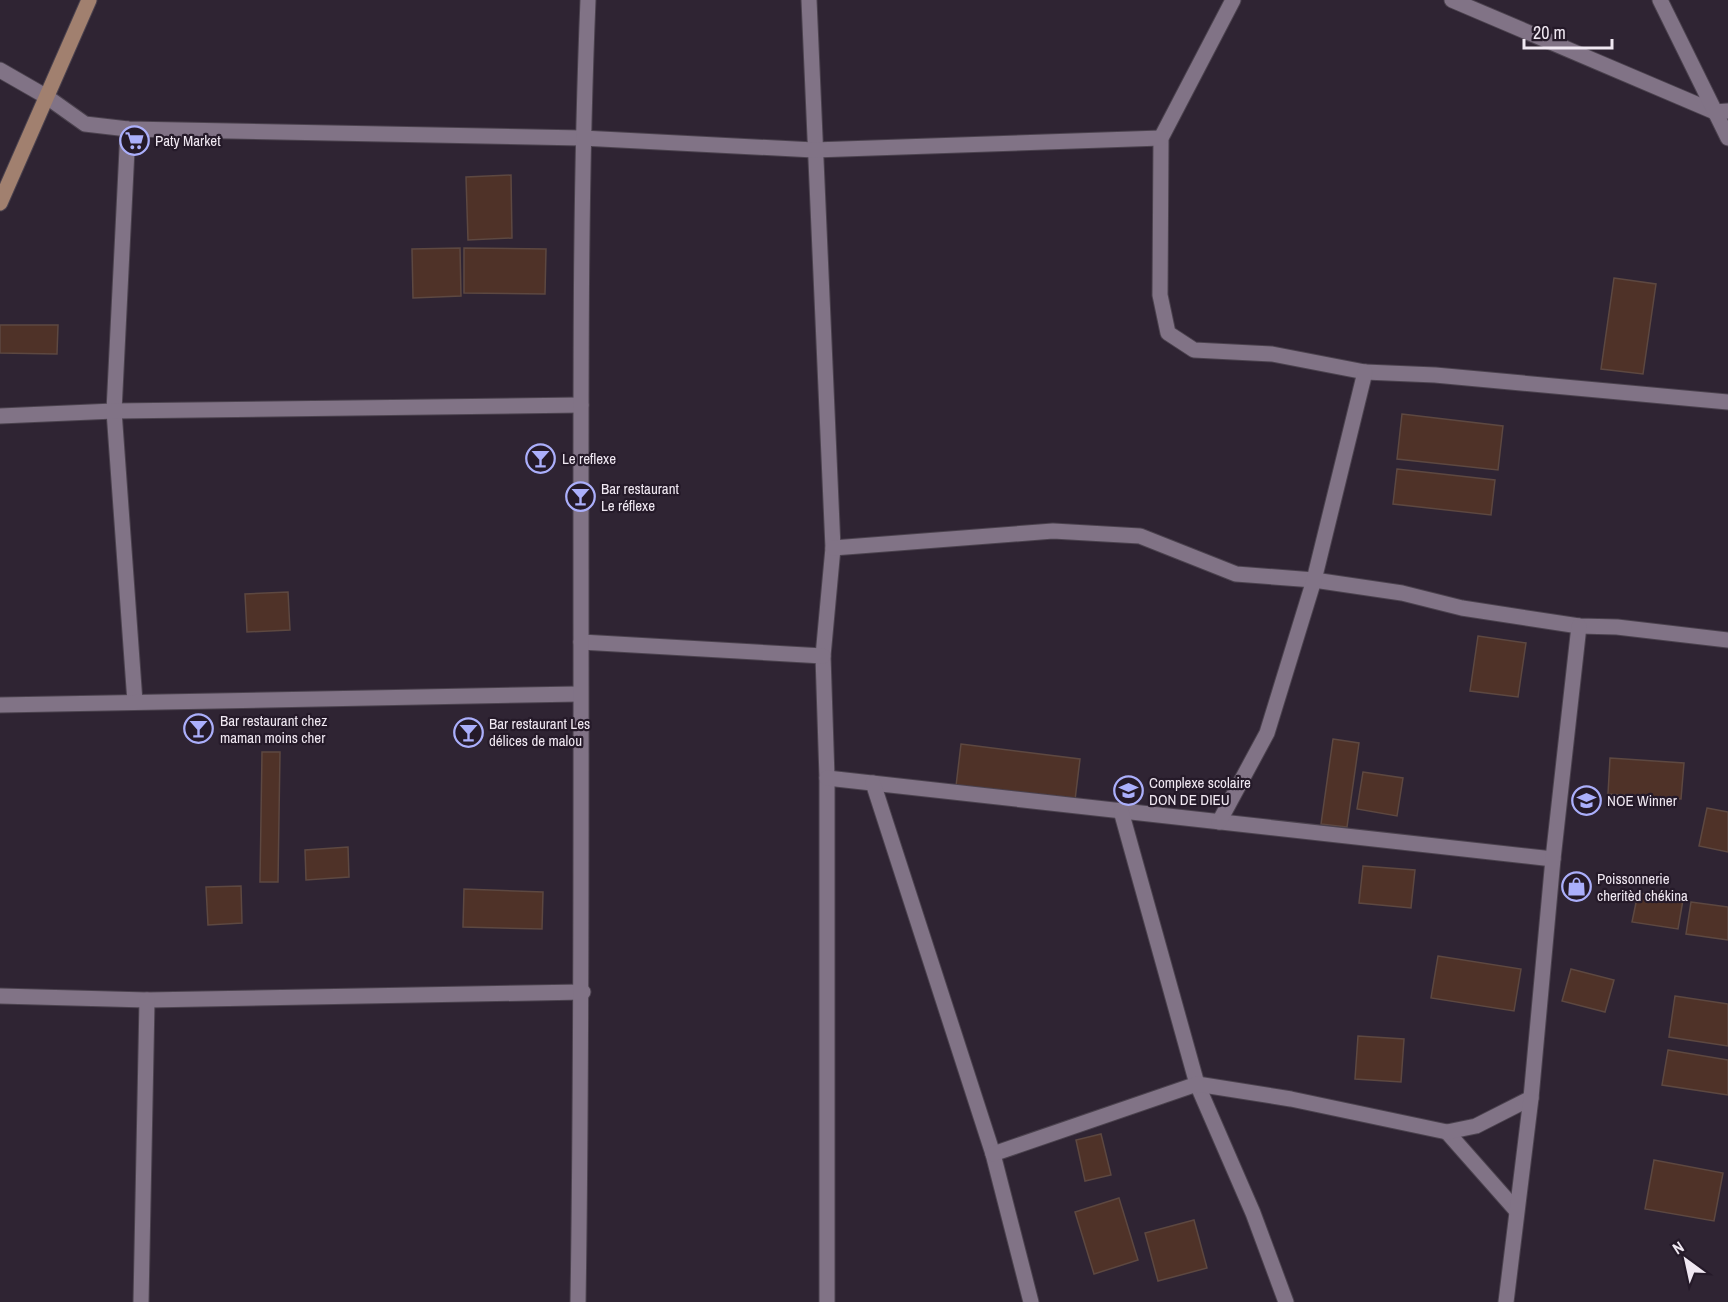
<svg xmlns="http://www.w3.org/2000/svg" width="1728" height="1302" font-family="'Archivo Narrow',sans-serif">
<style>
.building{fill:#4f3228;stroke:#5d4841;stroke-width:1.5}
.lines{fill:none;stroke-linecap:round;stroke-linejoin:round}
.minor-casing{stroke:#4b424e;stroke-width:17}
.secondary-casing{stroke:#4b424e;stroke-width:17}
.minor{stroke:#817386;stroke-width:15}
.secondary{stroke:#a1806f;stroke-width:15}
.labels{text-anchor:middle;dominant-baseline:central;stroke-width:4.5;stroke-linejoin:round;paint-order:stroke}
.poi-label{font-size:15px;fill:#f0e8f2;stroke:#251a29;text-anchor:start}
</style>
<rect width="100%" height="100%" fill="#2f2433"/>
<g class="building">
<polygon points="511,175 512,238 468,240 466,177"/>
<polygon points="460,248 461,296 413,298 412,249"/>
<polygon points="464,248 546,249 545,294 464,293"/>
<polygon points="1614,278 1656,284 1643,374 1601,369"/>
<polygon points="0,325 58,325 57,354 0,353"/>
<polygon points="1402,414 1503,426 1498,470 1397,459"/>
<polygon points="1397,469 1495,480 1491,515 1393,504"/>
<polygon points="288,592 290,630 247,632 245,594"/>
<polygon points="1478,636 1526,643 1518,697 1470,691"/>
<polygon points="1333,739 1359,743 1347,827 1321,824"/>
<polygon points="961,744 1080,759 1075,800 956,786"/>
<polygon points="262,752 280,752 278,882 260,882"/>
<polygon points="1610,758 1684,763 1681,799 1608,794"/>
<polygon points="1363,772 1403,778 1397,816 1357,809"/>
<polygon points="1707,808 1728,812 1728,852 1699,846"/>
<polygon points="348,847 349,877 306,880 305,850"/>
<polygon points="1363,866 1415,870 1411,908 1359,903"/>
<polygon points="241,886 242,923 208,925 206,887"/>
<polygon points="464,889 543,892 542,929 463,927"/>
<polygon points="1638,893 1683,900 1678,929 1632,922"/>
<polygon points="1691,902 1728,907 1728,940 1686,934"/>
<polygon points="1438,956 1521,969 1514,1011 1431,998"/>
<polygon points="1571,969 1614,980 1605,1012 1562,1001"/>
<polygon points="1675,996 1728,1004 1728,1046 1669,1037"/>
<polygon points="1358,1036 1404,1039 1401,1082 1355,1079"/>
<polygon points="1668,1050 1728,1060 1728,1095 1662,1085"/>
<polygon points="1101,1134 1111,1175 1085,1181 1076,1140"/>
<polygon points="1654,1160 1723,1173 1714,1221 1645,1209"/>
<polygon points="1119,1198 1138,1260 1094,1274 1075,1212"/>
<polygon points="1194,1220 1207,1268 1158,1281 1145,1233"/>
</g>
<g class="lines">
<defs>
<g id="minor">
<polyline points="809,0 833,548 823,656 827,778 827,1302"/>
<polyline points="1233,0 1161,138 1160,295 1168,333 1194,350 1272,354 1365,372 1435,375 1728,402"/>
<polyline points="1452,0 1715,112 1728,111"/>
<polyline points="1660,0 1728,138"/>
<polyline points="0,70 47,97 85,124 128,129 582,138 814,150 1161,138"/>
<polyline points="128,129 114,411 135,702"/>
<polyline points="0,416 114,411 581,405"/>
<polyline points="833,548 1053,531 1140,536 1236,574 1314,580 1402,593 1462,608 1579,626 1617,627 1728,640"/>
<polyline points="581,642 823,656"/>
<polyline points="0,705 579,694"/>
<polyline points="827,778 1553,859"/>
<polyline points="873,783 993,1154 1031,1302"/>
<polyline points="1121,811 1197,1084 1253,1213 1286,1302"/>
<polyline points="1219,822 1267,733 1314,580 1365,372"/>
<polyline points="0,996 147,1000 583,992"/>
<polyline points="1447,1132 1515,1209"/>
<polyline points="993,1154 1197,1084 1291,1099 1447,1132 1476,1126 1531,1098"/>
<polyline points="141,1302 147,1000"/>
<path d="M578,1302C582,1058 581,813 581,569C581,379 580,190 588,0"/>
<polyline points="1506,1302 1531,1098 1553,859 1579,626"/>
</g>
<polyline id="secondary" points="0,203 89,0"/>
</defs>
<use href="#minor" class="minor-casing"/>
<use href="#secondary" class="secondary-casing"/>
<use href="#minor" class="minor"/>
<use href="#secondary" class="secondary"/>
</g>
<defs>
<symbol id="supermarket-ring" viewBox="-11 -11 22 22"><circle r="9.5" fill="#251a29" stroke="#abaffb" stroke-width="1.5"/><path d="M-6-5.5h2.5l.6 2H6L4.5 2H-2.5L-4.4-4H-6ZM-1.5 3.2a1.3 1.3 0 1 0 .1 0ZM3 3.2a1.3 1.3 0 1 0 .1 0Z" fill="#abaffb"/></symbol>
<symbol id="bar-ring" viewBox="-11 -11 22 22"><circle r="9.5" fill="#251a29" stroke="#abaffb" stroke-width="1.5"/><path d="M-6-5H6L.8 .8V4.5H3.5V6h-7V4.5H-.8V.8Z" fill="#abaffb"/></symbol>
<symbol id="school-ring" viewBox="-11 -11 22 22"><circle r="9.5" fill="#251a29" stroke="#abaffb" stroke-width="1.5"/><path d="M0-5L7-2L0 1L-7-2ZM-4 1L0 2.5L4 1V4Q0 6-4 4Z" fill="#abaffb"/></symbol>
<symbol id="shop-ring" viewBox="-11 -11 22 22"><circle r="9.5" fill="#251a29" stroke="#abaffb" stroke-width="1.5"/><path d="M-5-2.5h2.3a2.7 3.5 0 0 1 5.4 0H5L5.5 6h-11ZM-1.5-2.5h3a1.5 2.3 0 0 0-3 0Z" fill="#abaffb"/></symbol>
</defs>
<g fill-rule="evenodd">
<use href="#supermarket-ring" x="118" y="124" width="33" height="33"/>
<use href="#bar-ring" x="524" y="442" width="33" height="33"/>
<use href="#bar-ring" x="564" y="480" width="33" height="33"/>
<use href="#bar-ring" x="182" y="712" width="33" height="33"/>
<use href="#bar-ring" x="452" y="716" width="33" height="33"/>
<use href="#school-ring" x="1112" y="774" width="33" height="33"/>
<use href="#school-ring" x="1570" y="784" width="33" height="33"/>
<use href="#shop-ring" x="1560" y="870" width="33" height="33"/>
</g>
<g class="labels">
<g class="poi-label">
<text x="155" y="140">Paty Market</text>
<text x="562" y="458">Le reflexe</text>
<text x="601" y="488">Bar restaurant<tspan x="601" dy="17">Le réflexe</tspan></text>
<text x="220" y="720">Bar restaurant chez<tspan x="220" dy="17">maman moins cher</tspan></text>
<text x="489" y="723">Bar restaurant Les<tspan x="489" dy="17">délices de malou</tspan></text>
<text x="1149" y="782">Complexe scolaire<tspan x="1149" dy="17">DON DE DIEU</tspan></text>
<text x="1607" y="800">NOE Winner</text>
<text x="1597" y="878">Poissonnerie<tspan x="1597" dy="17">cheritèd chékina</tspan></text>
</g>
</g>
<g transform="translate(1686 1260) rotate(327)" stroke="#251a29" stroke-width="4.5" paint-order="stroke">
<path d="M0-4.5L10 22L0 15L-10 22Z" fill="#f0e8f2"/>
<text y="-9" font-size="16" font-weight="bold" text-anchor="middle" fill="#f0e8f2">N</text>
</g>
<path d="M1524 39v9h88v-9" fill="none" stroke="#f0e8f2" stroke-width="3"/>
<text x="1533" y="39" font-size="18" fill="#f0e8f2" stroke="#251a29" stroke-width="4.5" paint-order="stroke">20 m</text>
</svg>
